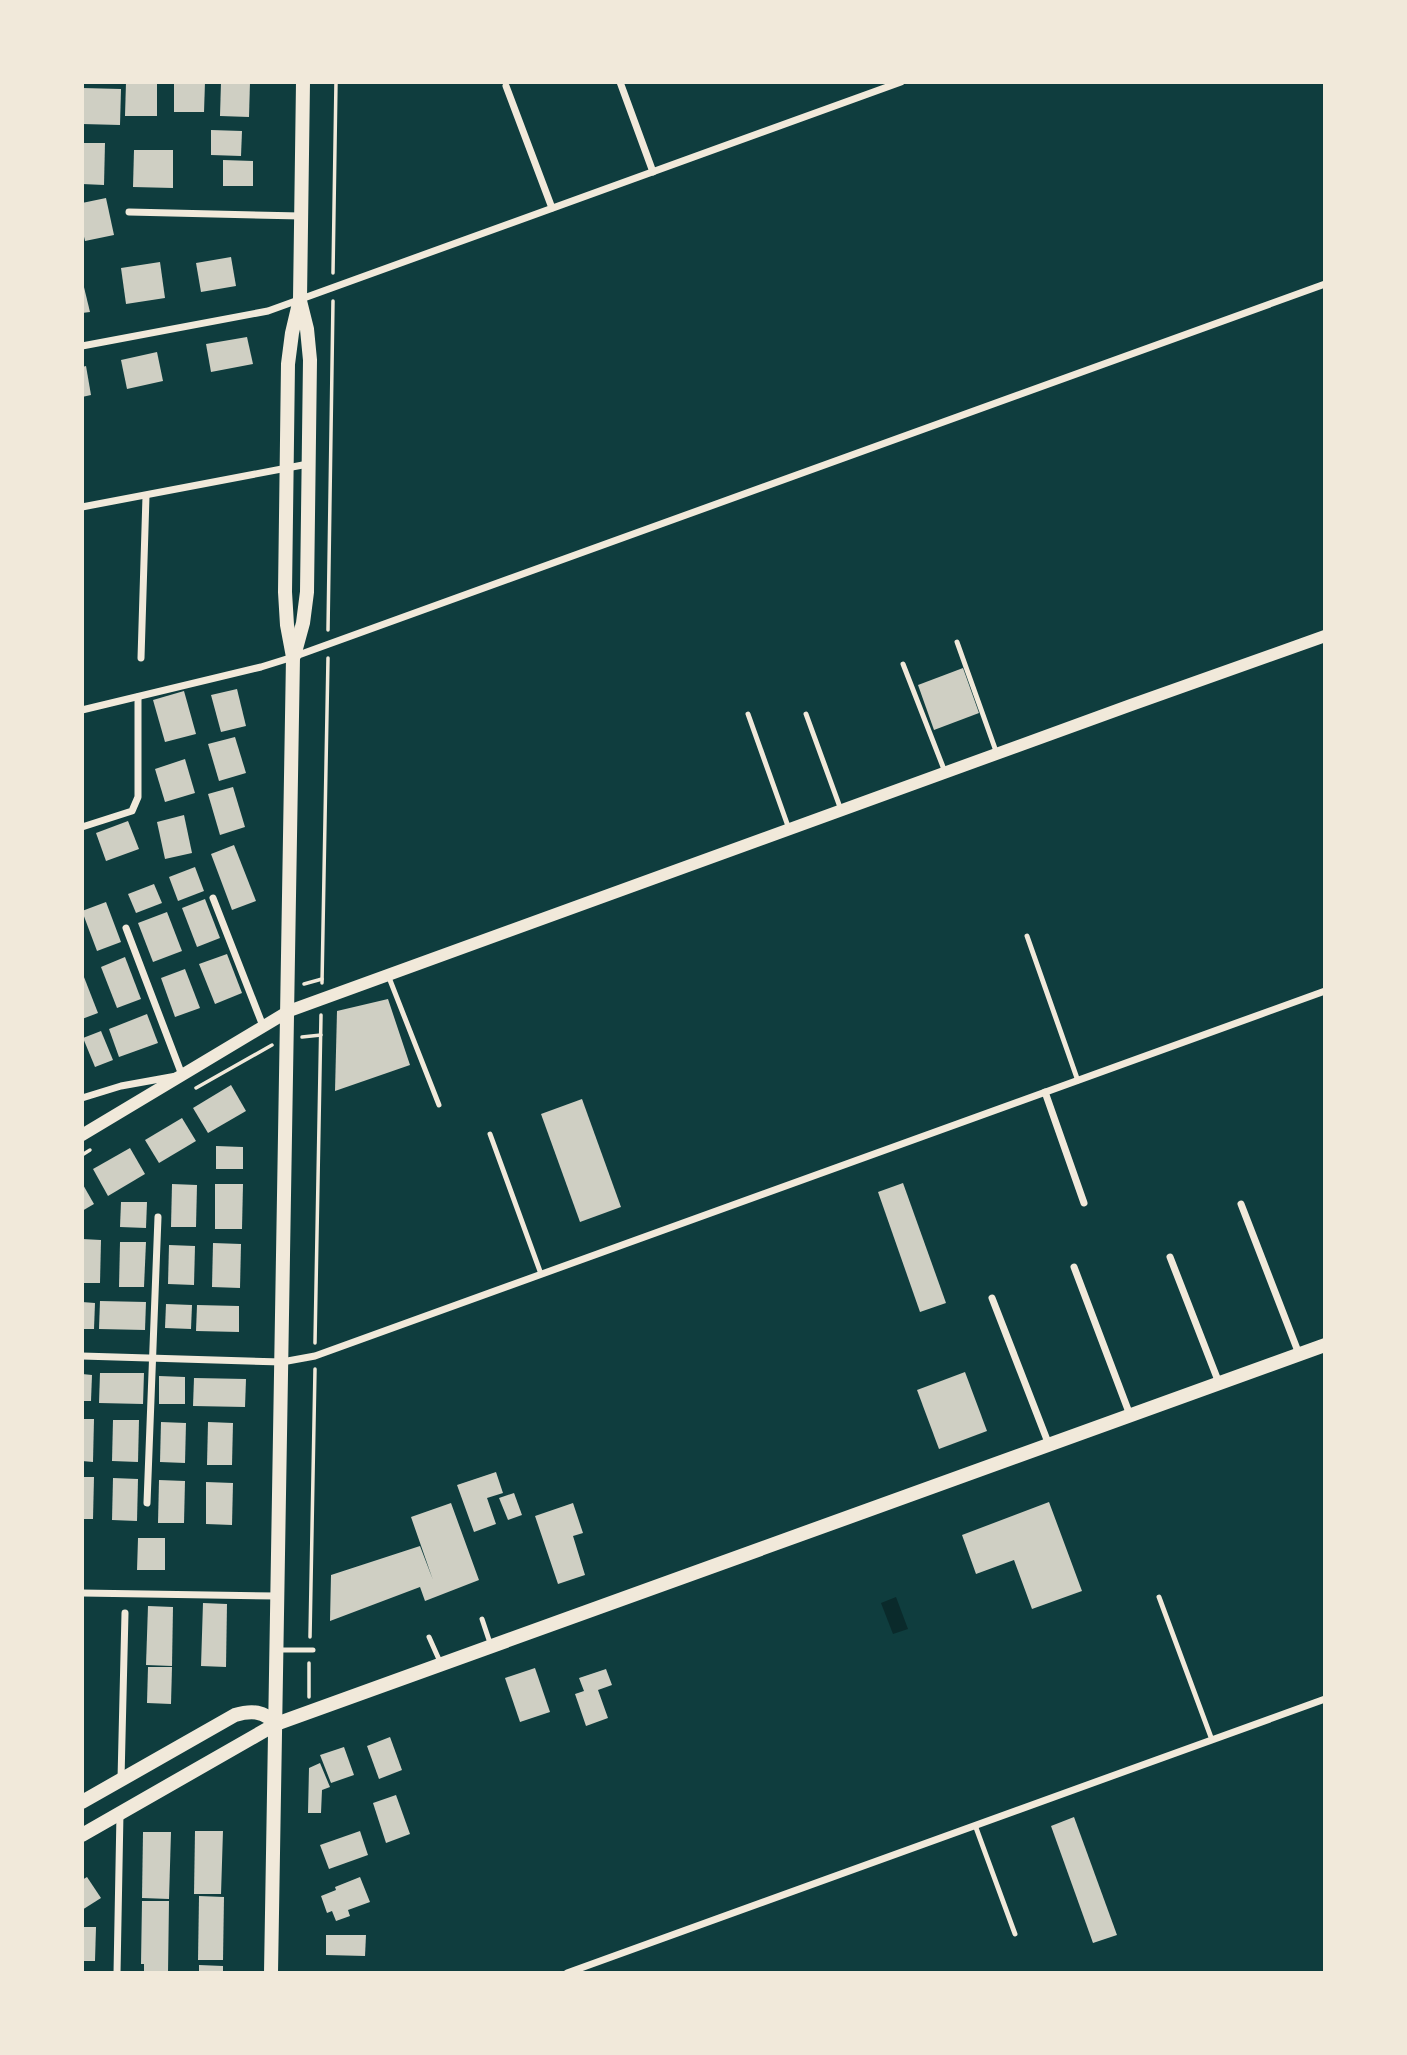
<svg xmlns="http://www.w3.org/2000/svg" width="1407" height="2055" font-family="'Alegreya Sans',sans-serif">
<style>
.water{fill:#0a2a2b}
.building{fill:#cfcfc3}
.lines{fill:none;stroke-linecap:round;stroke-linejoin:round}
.path{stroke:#f1e9da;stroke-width:3.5}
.service{stroke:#f1e9da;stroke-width:5}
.minor{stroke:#f1e9da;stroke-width:7}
.tertiary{stroke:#f1e9da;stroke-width:12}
.secondary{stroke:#f1e9da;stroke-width:14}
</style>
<rect width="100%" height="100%" fill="#0f3d3e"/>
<polygon class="water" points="896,1597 908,1629 893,1634 881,1603"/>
<g class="building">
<polygon points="126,82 157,82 157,116 125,116"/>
<polygon points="174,82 205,82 204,112 174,112"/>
<polygon points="221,82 250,82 249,117 220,116"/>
<polygon points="82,88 121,89 120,125 82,124"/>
<polygon points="211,130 242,131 241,156 211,155"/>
<polygon points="82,143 105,143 104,185 82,184"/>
<polygon points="134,150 173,150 173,188 133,187"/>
<polygon points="223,160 253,161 253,186 223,186"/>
<polygon points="106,198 114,235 85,241 82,228 82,203"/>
<polygon points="231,257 236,286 201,292 196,263"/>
<polygon points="160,262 165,298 126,304 121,268"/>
<polygon points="82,279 90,312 82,313"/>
<polygon points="247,337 253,364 211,372 206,344"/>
<polygon points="157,352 163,381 127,389 121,360"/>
<polygon points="86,366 91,395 82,397 82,367"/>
<polygon points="963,668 979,713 934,730 918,685"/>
<polygon points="237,689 246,726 221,732 211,695"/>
<polygon points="184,691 196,734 165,742 153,700"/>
<polygon points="235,737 246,773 219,781 208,744"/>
<polygon points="185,759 195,793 165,802 155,769"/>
<polygon points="233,787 245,827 220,835 208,794"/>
<polygon points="184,815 192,853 165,859 157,822"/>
<polygon points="128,821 139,849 106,861 96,833"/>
<polygon points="234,845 256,901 232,910 211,854"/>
<polygon points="195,867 204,891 178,901 169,877"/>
<polygon points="154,884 162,903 136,913 128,894"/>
<polygon points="205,899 220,938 197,947 182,908"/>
<polygon points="106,902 121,942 97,951 82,911"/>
<polygon points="167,912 182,951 153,962 138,923"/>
<polygon points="227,954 242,993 215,1004 199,964"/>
<polygon points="125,957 141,999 117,1008 101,967"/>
<polygon points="185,969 200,1008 175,1017 161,978"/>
<polygon points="82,972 98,1013 82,1019"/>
<polygon points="388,999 410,1065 335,1091 337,1011"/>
<polygon points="147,1014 158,1043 119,1057 109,1029"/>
<polygon points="101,1031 113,1060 95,1067 83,1038"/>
<polygon points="231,1085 246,1111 208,1133 193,1108"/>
<polygon points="582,1099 621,1207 580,1222 541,1114"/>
<polygon points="182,1118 196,1141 159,1163 145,1140"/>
<polygon points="216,1146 243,1147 243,1169 216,1169"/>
<polygon points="130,1148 145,1174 108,1196 93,1169"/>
<polygon points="82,1183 94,1204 82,1211"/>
<polygon points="903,1183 946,1303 920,1312 878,1192"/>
<polygon points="172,1184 197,1185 196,1227 171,1227"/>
<polygon points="215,1184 243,1184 242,1229 215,1229"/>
<polygon points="121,1202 147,1202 146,1228 120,1227"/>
<polygon points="82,1239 101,1240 100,1283 82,1283"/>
<polygon points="120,1242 146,1242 144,1287 119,1287"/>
<polygon points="213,1243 241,1244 240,1288 212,1287"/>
<polygon points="169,1245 195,1246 194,1285 168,1284"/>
<polygon points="100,1301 146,1302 145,1330 99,1329"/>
<polygon points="82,1302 95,1303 94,1329 82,1329"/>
<polygon points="166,1304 192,1305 191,1329 165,1328"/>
<polygon points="197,1305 239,1306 239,1332 196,1331"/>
<polygon points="965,1372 987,1431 939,1449 917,1390"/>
<polygon points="100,1373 144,1373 143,1404 99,1403"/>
<polygon points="82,1374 92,1375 91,1401 82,1401"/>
<polygon points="159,1376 185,1377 185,1404 159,1404"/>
<polygon points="194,1378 246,1379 245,1407 193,1406"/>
<polygon points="82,1419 94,1419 93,1462 82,1461"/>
<polygon points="113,1420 139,1420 138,1462 112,1461"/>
<polygon points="161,1422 186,1423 185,1463 160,1462"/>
<polygon points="208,1422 233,1423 232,1465 207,1465"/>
<polygon points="496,1472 503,1493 487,1498 496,1524 474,1532 457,1485"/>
<polygon points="82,1477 94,1477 93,1519 82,1519"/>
<polygon points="113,1478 138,1479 137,1521 112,1520"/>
<polygon points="159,1480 185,1481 184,1523 158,1523"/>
<polygon points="206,1482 233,1483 232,1525 206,1524"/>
<polygon points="514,1493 522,1515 508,1520 499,1498"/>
<polygon points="1049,1502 1082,1591 1032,1609 1014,1560 976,1574 962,1535"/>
<polygon points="451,1503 479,1580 425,1601 420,1587 330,1621 331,1575 420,1546 433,1580 411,1517"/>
<polygon points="573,1503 583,1533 573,1536 585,1575 558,1584 535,1516"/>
<polygon points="138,1538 165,1538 165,1570 137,1570"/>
<polygon points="203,1603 227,1604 226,1667 201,1666"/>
<polygon points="148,1606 173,1607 172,1666 146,1665"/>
<polygon points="148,1667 172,1667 171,1704 147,1703"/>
<polygon points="535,1668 550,1712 520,1722 505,1678"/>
<polygon points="606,1669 612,1685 598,1690 608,1718 586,1726 575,1694 584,1691 579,1678"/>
<polygon points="390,1737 402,1770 379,1779 367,1746"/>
<polygon points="344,1747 354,1775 331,1783 320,1755"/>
<polygon points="320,1763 330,1787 322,1790 321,1813 308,1813 309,1768"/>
<polygon points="396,1795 410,1834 386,1843 373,1803"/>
<polygon points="1074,1817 1117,1935 1093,1943 1051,1826"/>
<polygon points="195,1831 223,1831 221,1894 194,1894"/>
<polygon points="360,1831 368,1855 329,1869 320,1845"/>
<polygon points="143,1832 171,1832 169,1899 142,1898"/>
<polygon points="87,1877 101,1898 82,1910 82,1880"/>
<polygon points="360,1877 370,1902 348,1910 350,1916 336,1921 332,1911 327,1913 321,1896 336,1890 335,1887"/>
<polygon points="199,1896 224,1897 223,1960 198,1960"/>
<polygon points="142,1901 169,1901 168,1973 144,1973 144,1964 141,1964"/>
<polygon points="82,1927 96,1927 95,1961 82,1961"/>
<polygon points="326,1935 366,1935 365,1956 326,1955"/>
<polygon points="199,1965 223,1966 223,1973 199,1973"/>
</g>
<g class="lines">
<g class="path">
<polyline points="333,273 336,82"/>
<polyline points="328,630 333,301"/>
<polyline points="322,983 328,658"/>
<polyline points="304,984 322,979"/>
<polyline points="302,1037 321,1035"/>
<polyline points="196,1088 272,1045"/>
<polyline points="82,1155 90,1150"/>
<polyline points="315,1343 321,1015"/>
<polyline points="310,1637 315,1369"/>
<polyline points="309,1697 309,1663"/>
</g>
<g class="service">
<polyline points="957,642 997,754"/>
<polyline points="903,664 945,772"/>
<polyline points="748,714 789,829"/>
<polyline points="806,714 841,810"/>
<polyline points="1027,936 1078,1081"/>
<polyline points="388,975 439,1105"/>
<polyline points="490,1134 541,1274"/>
<polyline points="1159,1597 1212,1740"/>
<polyline points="482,1619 491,1646"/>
<polyline points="429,1637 441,1664"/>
<polyline points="277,1650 313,1650"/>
<polyline points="975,1825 1015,1934"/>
</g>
<g class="minor">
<polyline points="620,82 653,172"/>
<polyline points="506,86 552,208"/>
<polyline points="129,212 301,216"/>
<polyline points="82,346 268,311 901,82"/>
<polyline points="82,507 308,464"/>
<polyline points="141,658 146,496"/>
<polyline points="82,710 261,667 293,657 1325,284"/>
<polyline points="82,827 132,811 138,797 138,697"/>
<polyline points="213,898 263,1026"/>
<polyline points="1045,1092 1084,1203"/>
<polyline points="82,1098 121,1086 182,1075 126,928"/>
<polyline points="1241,1204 1299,1354"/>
<polyline points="1170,1257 1219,1383"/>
<polyline points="1074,1267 1130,1415"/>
<polyline points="992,1298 1049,1445"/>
<polyline points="82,1356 282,1362 315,1356 1325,991"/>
<polyline points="147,1503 158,1217"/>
<polyline points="82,1593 277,1596"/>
<polyline points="121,1779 125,1613"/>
<polyline points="117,1973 120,1813"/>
<polyline points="567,1973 1325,1699"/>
</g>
<polyline class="tertiary" points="82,1135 289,1011 1131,705 1325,636"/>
<g class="secondary">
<polyline points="294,656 303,623 307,592 310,360 307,329 300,301"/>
<path d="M82,1802L235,1715C252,1710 264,1711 276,1724"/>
<polyline points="82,1835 276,1724 1325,1345"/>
<polyline points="271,1973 293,657 287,625 285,592 288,364 292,333 300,299 303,82"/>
</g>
</g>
<rect width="1407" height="2055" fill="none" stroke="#f1e9da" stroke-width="168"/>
</svg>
